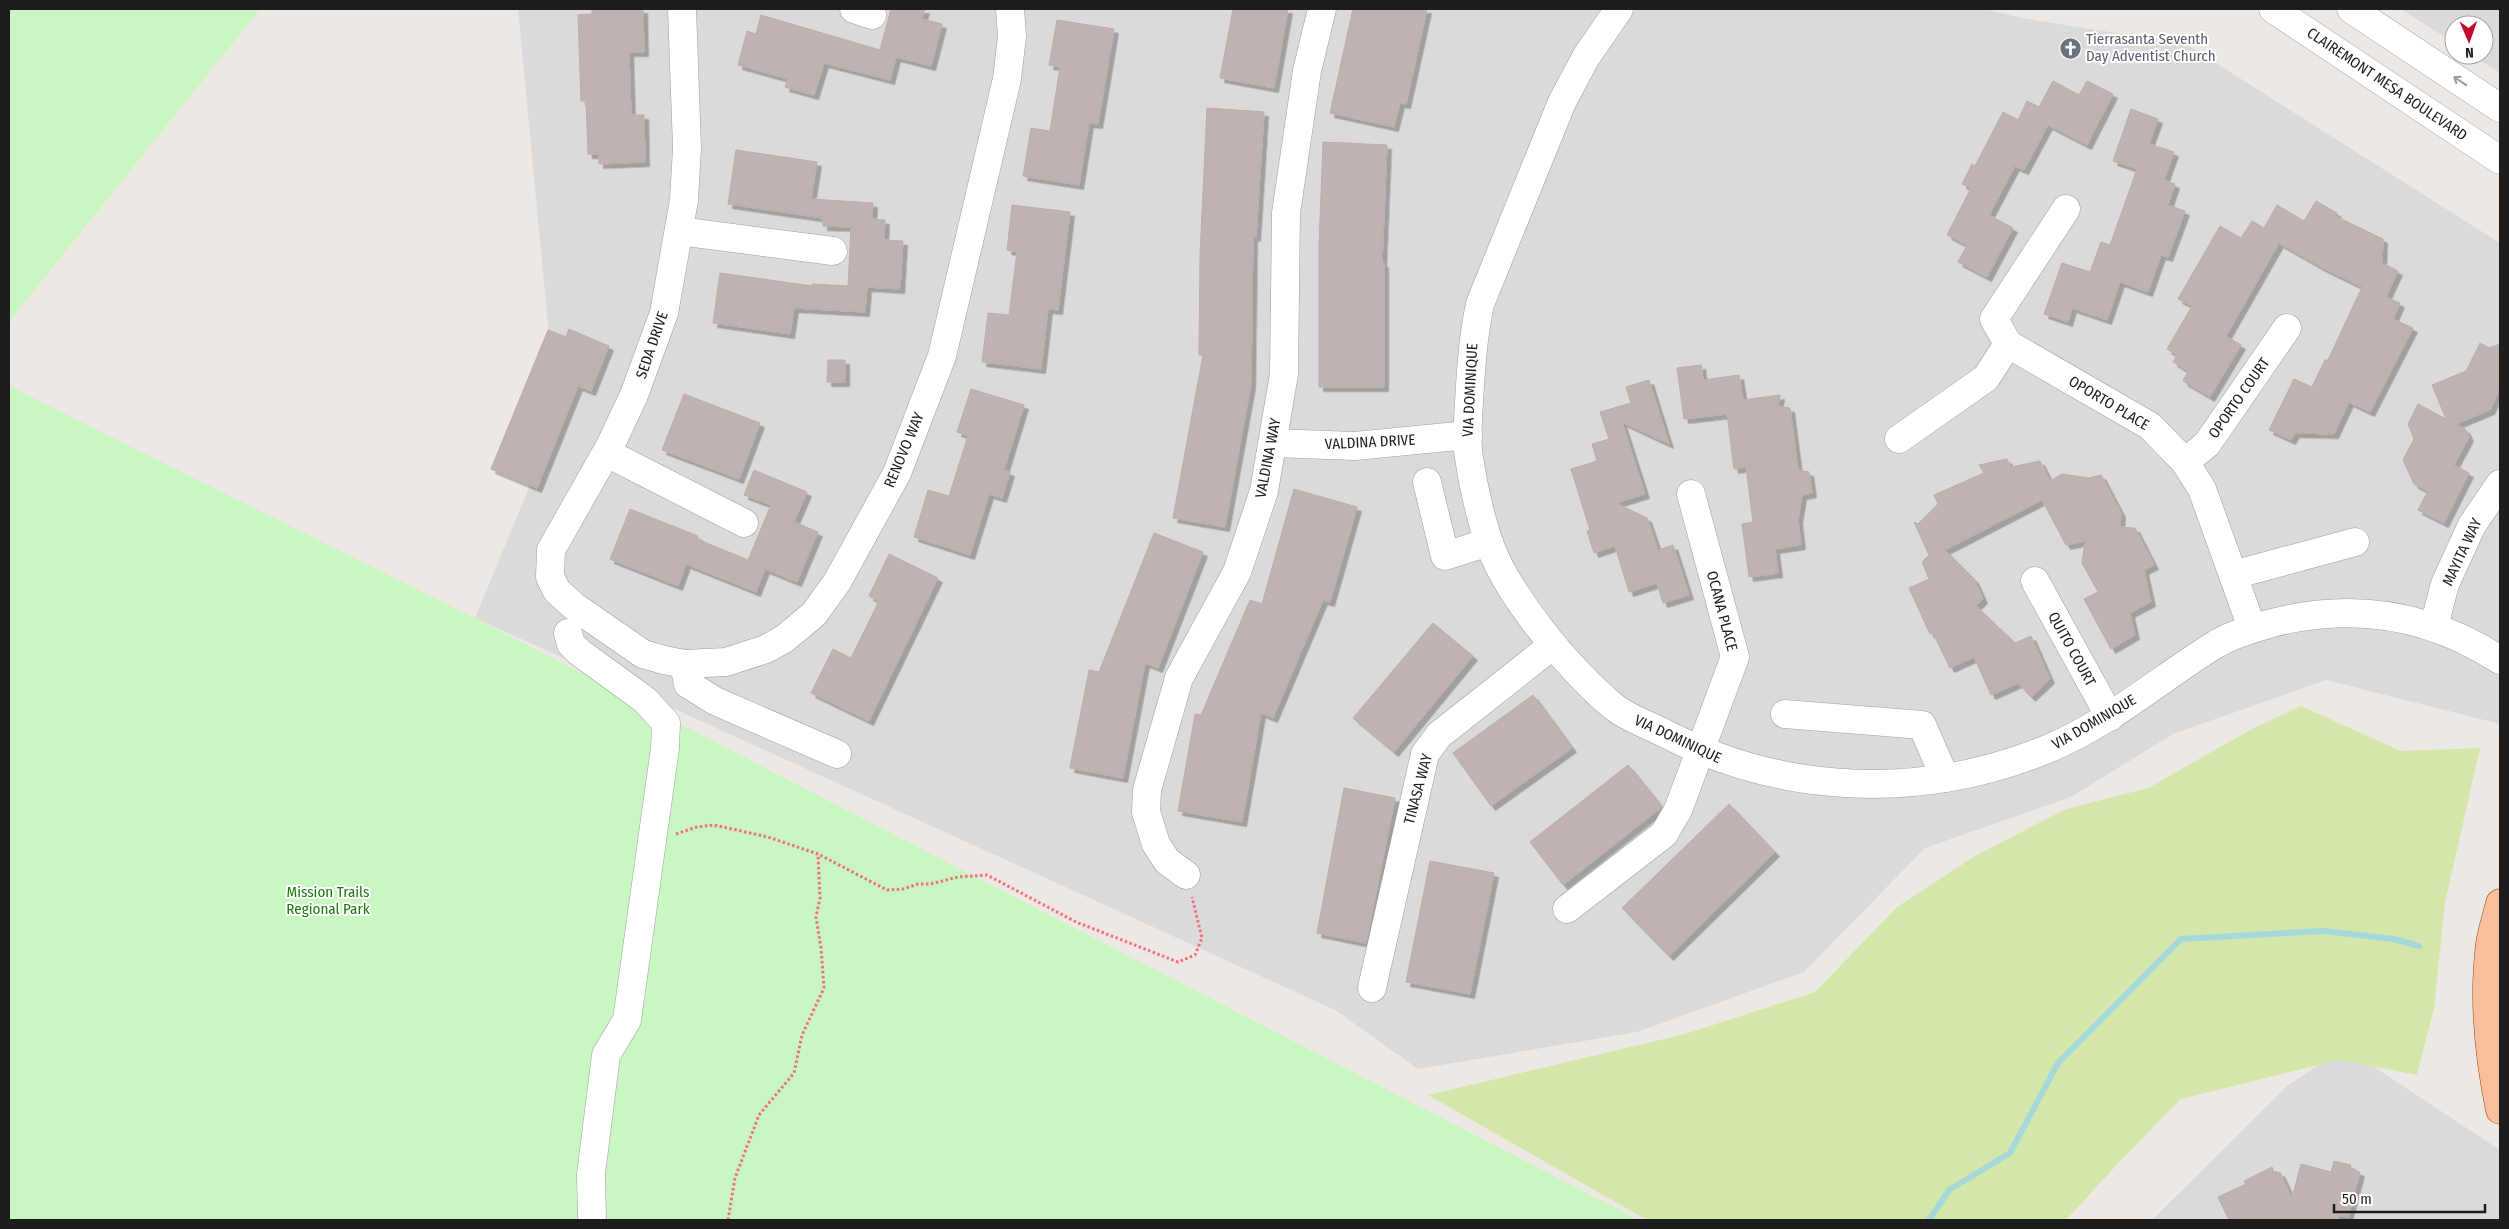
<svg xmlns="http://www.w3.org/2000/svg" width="2509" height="1229" font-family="'Fira Sans Condensed',sans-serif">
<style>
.residential{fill:#dbdada}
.grass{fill:#d4e7ab}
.park{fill:#c8f7c2}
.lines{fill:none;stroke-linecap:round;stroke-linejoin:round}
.stream{stroke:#a5d9da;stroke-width:6}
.building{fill:#beb3b0;stroke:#bfaca6;filter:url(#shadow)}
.minor-casing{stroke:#9e9e9e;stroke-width:29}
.major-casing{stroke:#914606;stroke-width:29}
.path{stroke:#f46e7c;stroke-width:3;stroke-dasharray:2.5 2.5;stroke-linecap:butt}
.minor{stroke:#fff;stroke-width:28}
.major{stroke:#f8bf9f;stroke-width:28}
.oneway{stroke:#999}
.labels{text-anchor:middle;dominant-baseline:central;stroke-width:4;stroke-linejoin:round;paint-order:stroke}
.worship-label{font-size:15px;fill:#5b616d;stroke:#fff;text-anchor:start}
.street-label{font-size:15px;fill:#1d1d1d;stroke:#fff}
.park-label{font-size:15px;fill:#1c770f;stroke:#fff}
</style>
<defs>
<filter id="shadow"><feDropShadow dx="4.5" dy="4.5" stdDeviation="0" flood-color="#0004"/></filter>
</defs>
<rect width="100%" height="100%" fill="#eee8e4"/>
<g class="residential">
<polygon points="518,9 1984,9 2027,19 2186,44 2500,243 2500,724 2326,680 2173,734 2071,797 1925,848 1804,972 1637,1032 1418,1069 1335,1010 475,618 557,420"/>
<polygon points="2401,9 2500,9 2500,73 2472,55 2484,55 2484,25 2454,25 2454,43"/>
<polygon points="2344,1047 2500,1150 2500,1220 2152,1220 2286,1087"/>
</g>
<polygon class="grass" points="2301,706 2401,751 2480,748 2445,903 2434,1008 2417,1075 2339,1060 2181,1099 2124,1157 2066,1220 1647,1220 1428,1095 1685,1034 1815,992 1897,907 1975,856 2066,809 2148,788 2252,729"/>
<g class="park">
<polygon points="9,9 260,9 9,322"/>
<polygon points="9,386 475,618 1639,1220 9,1220"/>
</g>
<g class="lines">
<polyline class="stream" points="1929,1220 1949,1190 2010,1153 2058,1063 2181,939 2323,931 2394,939 2419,946"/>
</g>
<g class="building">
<polygon points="592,9 643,9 644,52 629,52 631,115 644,115 645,162 599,164 599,154 588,154 586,101 581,101 578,15 592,14"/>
<polygon points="891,9 925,9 922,19 942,24 931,66 896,57 890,80 824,63 814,95 785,87 788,79 738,65 747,31 756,34 761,15 880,50"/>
<polygon points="1233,9 1288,9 1274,88 1220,78"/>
<polygon points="1353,9 1427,9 1406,104 1400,103 1394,127 1330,113"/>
<polygon points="1057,20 1114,29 1098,124 1089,123 1079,185 1023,176 1031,128 1050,131 1060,67 1049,65"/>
<polygon points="2053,81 2079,95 2087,81 2113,94 2087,145 2048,125 2024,170 2015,166 1989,215 2013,228 1987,277 1958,262 1967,245 1947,235 1971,188 1962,184 1972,164 1975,166 2003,112 2018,120 2027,101 2039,107"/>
<polygon points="1207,108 1264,112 1256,237 1253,236 1251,384 1225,527 1173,518 1203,355 1199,355 1200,254"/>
<polygon points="2131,109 2158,119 2149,144 2174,152 2164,180 2175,184 2168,205 2185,211 2168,257 2161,255 2148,292 2120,282 2107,320 2072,308 2068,322 2044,314 2062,263 2090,272 2101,242 2110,245 2137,169 2113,161"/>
<polygon points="1323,142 1387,145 1382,263 1384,263 1384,387 1319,387 1319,245"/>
<polygon points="736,150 817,162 811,199 873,203 872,219 885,220 884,240 903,241 900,289 867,287 865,312 794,308 790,334 713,323 720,273 812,286 812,284 848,286 851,227 823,226 823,218 728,204"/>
<polygon points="2316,201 2337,213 2335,216 2383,239 2382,263 2398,271 2386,297 2400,303 2393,319 2413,328 2370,412 2349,402 2334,434 2295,433 2291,440 2269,430 2294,379 2312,387 2325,360 2328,360 2362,287 2321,267 2279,243 2226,336 2241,345 2210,397 2183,381 2188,371 2173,362 2177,355 2167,349 2192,306 2178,299 2220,226 2241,238 2252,221 2264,228 2277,205 2304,221"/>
<polygon points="1012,205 1070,212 1058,310 1048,309 1041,369 982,362 988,313 1009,315 1017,252 1007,250"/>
<polygon points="569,329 609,346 591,391 578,386 537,488 491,469 548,330 566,337"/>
<polygon points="2480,343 2489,348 2500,344 2500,389 2490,410 2456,424 2465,429 2469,437 2454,465 2469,473 2444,523 2418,510 2428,491 2414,484 2403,460 2414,439 2408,424 2418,404 2446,419 2432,385 2466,371"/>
<polygon points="828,360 845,360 845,382 827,382"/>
<polygon points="1701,365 1703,380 1739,375 1743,400 1780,395 1778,406 1790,408 1798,470 1809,472 1812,493 1802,495 1798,520 1801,545 1775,549 1778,573 1749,577 1742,524 1753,522 1746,467 1734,469 1727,414 1684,419 1677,368"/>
<polygon points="1649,380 1669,444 1622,422 1645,494 1616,503 1647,518 1658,550 1673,545 1689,595 1663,603 1657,583 1629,592 1615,546 1594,553 1587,531 1590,530 1571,469 1597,461 1592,444 1609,439 1600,412 1631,403 1626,387"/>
<polygon points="971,389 1024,405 1004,470 1010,472 1002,498 989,494 970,555 914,537 928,490 949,496 968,436 957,432"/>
<polygon points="684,394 760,423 739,479 662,450"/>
<polygon points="2007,459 2011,467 2040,461 2050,481 2062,474 2089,478 2101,475 2121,513 2120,527 2135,528 2154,565 2144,570 2151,602 2130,613 2135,635 2111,649 2084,599 2098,592 2082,563 2085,541 2066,545 2042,500 1945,550 1974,579 1983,599 1976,606 2015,643 2031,636 2050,679 2031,697 2018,683 1991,695 1974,657 1950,668 1933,633 1930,634 1909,588 1929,579 1922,562 1929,555 1914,522 1918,524 1938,504 1934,495 1984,473 1979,465"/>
<polygon points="754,470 807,492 794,522 818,532 797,582 765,569 756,592 686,564 678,586 610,559 630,509 698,536 697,539 748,560 771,505 744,495"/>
<polygon points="1294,489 1357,507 1330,602 1323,600 1273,718 1261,713 1242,822 1178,811 1195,714 1201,715 1250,600 1262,604"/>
<polygon points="1154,533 1203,552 1158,668 1145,663 1123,778 1070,768 1089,670 1099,672"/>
<polygon points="889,554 938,578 869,721 811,693 833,649 851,658 879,601 869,596"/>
<polygon points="1433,623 1473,656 1394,752 1353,718"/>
<polygon points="1533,695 1572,748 1491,806 1453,753"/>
<polygon points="1628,765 1662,807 1563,885 1530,842"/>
<polygon points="1344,788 1395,798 1366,943 1317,933"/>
<polygon points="1729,804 1775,852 1669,956 1622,908"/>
<polygon points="1430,861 1494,873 1470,994 1406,982"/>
<polygon points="2334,1161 2351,1165 2350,1169 2360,1172 2348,1217 2339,1215 2338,1220 2229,1220 2218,1197 2246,1184 2244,1181 2272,1167 2275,1174 2280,1172 2292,1198 2301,1164 2331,1172"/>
</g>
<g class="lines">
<defs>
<g id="minor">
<polyline points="682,9 687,148 684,200 664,313 634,395 610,446 551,550 550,577 557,591 575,607 643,654 664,660 684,664 726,662 766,649 784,639 814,614 837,582 897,473 942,356 1007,79 1012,36 1010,9"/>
<polyline points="854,9 872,15"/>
<path d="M1619,9L1586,57L1562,102L1480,304C1473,337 1471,368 1469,402C1468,420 1466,440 1469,458C1473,484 1480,515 1488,540C1499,573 1521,604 1542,631C1559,654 1592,689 1614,707C1628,718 1648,725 1664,733C1783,795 1921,800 2045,750C2107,725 2157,681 2213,646C2230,635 2252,629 2272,623C2354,602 2429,614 2500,660"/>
<polyline points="2273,9 2500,160"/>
<polyline points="2351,9 2500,108"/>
<polyline points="2066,209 1994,319 2008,344 2150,426 2185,462 2202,489 2252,628"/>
<polyline points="679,231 833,251"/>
<polyline points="1899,439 1986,378 2008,344"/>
<polyline points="1273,443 1355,446 1468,435"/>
<polyline points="607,453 744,523"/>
<polyline points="2185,462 2207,444 2287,328"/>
<polyline points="1427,482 1445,556 1489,542"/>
<polyline points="2233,575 2355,542"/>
<polyline points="2035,581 2110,717"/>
<polyline points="2434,626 2445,584 2472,525 2500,484"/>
<polyline points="568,633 571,644 579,652 645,700 666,723 665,748 627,1020 606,1055 591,1174 592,1220"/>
<polyline points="684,664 688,684 715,701 837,754"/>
<polyline points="1785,714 1922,725 1945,778"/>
<polyline points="1186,875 1167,861 1156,844 1146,812 1147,790 1179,678 1237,572 1264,491 1284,374 1286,213 1307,71 1322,9"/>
<polyline points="1567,909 1664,834 1678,810 1735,657 1691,494"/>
<polyline points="1372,988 1425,754 1439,735 1553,645"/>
</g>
<path id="major" d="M2500,903C2497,916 2492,930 2490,944C2483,998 2489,1057 2500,1110"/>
</defs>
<use href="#minor" class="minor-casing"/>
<use href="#major" class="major-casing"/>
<g class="path">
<polyline points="676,834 697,827 714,825 768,837 818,854 887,890 903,889 918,884 930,884 958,877 987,875 1076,922 1178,962 1195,955 1202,938 1192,897"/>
<polyline points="728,1220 735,1178 759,1115 794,1073 802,1035 824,988 821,948 816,917 820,898 818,854"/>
</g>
<use href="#minor" class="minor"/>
<use href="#major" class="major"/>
</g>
<defs><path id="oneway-shaft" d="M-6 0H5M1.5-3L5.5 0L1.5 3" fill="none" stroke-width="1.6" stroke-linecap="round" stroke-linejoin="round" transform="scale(1.25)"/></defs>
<use class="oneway" href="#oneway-shaft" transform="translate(2460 81) rotate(-146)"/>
<defs>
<symbol id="church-disc" viewBox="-11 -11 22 22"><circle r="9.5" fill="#6b7280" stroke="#fff"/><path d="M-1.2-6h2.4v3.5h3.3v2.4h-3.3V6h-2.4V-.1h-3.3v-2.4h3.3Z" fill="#fff"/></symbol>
</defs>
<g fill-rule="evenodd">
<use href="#church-disc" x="2058" y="36" width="25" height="25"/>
</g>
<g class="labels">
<g class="worship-label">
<text x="2086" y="39">Tierrasanta Seventh<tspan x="2086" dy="17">Day Adventist Church</tspan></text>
</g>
<g class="street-label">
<text transform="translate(2387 84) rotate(34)">CLAIREMONT MESA BOULEVARD</text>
<text transform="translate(652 345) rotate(-71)">SEDA DRIVE</text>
<text transform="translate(1470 390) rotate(-87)">VIA DOMINIQUE</text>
<text transform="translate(2239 398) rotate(-55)">OPORTO COURT</text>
<text transform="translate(2109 403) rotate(31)">OPORTO PLACE</text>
<text transform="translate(1370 442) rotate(-3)">VALDINA DRIVE</text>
<text transform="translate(904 450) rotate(-67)">RENOVO WAY</text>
<text transform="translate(1268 458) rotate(-79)">VALDINA WAY</text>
<text transform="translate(2462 552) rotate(-65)">MAYITA WAY</text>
<text transform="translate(1722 611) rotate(75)">OCANA PLACE</text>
<text transform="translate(2072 649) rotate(61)">QUITO COURT</text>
<text transform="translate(2094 722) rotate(-30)">VIA DOMINIQUE</text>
<text transform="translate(1678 739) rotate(25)">VIA DOMINIQUE</text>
<text transform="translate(1418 789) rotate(-75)">TINASA WAY</text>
</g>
<g class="park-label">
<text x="328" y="892">Mission Trails<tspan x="328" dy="17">Regional Park</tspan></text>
</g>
</g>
<rect width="2509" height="1229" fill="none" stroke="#1d1d1d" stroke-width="20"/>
<g transform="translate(2469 40) rotate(178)"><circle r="24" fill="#ffffff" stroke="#a5a5a5"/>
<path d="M0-4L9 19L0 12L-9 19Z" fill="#c3082e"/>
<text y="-8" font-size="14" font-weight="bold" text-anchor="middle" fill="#1d1d1d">N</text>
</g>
<path d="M2334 1204v8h151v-8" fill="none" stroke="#1d1d1d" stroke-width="2.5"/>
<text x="2342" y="1204" font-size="15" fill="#1d1d1d" stroke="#ffffff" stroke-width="4" paint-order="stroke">50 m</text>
</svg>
